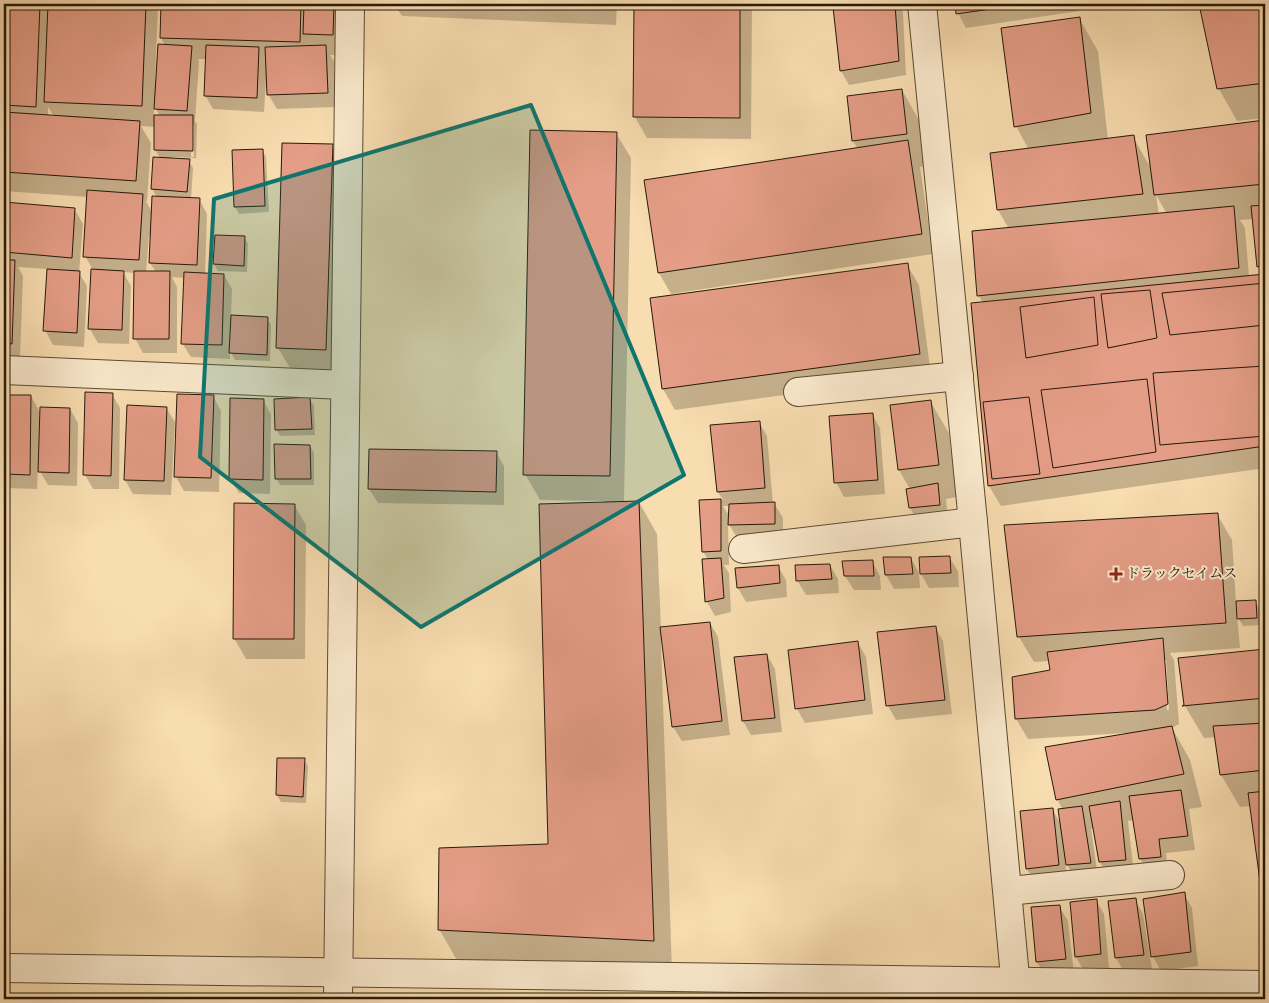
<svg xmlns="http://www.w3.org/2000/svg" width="1269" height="1003" font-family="'IM FELL English','Noto Serif JP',serif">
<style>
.shadow{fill:#0003;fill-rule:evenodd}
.building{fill:#e49d86;stroke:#271809}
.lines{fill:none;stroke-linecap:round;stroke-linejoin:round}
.minor-casing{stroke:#5b4933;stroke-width:30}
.minor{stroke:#fae9cc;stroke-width:28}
.marked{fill:#0f766e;fill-opacity:0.2;stroke:#0f766e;stroke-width:4;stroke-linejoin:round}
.poi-dot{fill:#8f2418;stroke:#fae9cc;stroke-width:2}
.labels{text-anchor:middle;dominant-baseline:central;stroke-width:4;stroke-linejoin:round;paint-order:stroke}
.poi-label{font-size:14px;fill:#271809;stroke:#fae9cc;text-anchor:start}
</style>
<rect width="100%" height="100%" fill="#f8ddb0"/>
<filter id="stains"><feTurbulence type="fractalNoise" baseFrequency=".004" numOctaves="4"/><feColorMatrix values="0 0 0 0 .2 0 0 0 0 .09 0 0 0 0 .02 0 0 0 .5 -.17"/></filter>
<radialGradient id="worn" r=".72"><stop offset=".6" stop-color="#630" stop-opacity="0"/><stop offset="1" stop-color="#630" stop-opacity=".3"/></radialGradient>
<g class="shadow">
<path d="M4,4H158L155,82H157L165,45L161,38L162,4H345L344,55H330L334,61L335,107L277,109L268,94V80H266L264,112L213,109L205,95L207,59H198L199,61L195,121L197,124L196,158L172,157V159L189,161L193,168L191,199H199L207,214L205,274L224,275L232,289L231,317L267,318L271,325L270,361L235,360L230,351V359L191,357L182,343L185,278L172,277L177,287V353H143L135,338V273L123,272L131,286L129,344L98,343L90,329L93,270L85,256L88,197L4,191ZM154,106L160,116H154ZM48,107L54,116H48ZM192,125H194V157H191ZM141,126L155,127V150L160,158L152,189L157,197L152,212L146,201H147L151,143ZM149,236L151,237L150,263L156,272H146Z"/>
<polygon points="394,4 617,4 616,25 402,16"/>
<polygon points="635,4 752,4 751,139 647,138 635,117"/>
<polygon points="836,4 898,4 903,12 906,75 849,85 841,71 838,7"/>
<polygon points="956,4 1078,4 1079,11 966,28 958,13"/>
<polygon points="1200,4 1265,4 1265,118 1237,121 1219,89"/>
<path d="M1079,18L1098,51L1108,140L1133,137L1152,170L1148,136L1265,122V468L1001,506L989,486L983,303L979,296L1009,229L998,210L991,154L1029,150L1016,126ZM1156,195L1167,214L1159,215ZM1253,219L1258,266L1264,276L1249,277L1245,228L1240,220Z"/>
<polygon points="902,90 920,122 925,166 920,167 933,254 671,294 659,273 646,181 858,149 853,141 848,97"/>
<polygon points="616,133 631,158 624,502 639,502 657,534 661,629 710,623 718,637 730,735 682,741 673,727 663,642 661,642 672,973 458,962 439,929 549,845 605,501 540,500 525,474"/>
<polygon points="332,146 344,166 337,370 290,368 278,348"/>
<polygon points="262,150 266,157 269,212 239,214 235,207"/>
<polygon points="4,204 75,210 83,224 79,273 87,286 84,347 53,345 45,330 48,269 18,267 23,276 20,358 4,357"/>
<polygon points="244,237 248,244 247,272 218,271 214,264"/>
<polygon points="907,265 919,285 931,375 675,410 663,389 651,299"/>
<polygon points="112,394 120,408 119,489 93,489 85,475"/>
<polygon points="4,396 31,396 41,414 70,409 78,423 77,486 48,485 38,468 37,489 6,488 4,485"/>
<polygon points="213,396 221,411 219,492 184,491 176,477"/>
<polygon points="231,399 263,400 271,414 270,494 239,493 230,479"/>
<polygon points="310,399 314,406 315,435 280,436 276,429"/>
<polygon points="930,401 949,433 957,497 946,499 948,519 918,522 910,508 910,489 899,470 891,406"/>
<polygon points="166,408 175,422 171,495 133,494 125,480"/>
<polygon points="872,414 880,428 885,494 844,497 836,482"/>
<path d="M759,422L767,436L773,504L774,503L783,518V538L738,539L728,523L729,565H724L729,573L731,612L715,616L707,602L703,560H708L703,551L700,501L723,500L718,492ZM723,506H730V517Z"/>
<polygon points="310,446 314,453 314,485 280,485 276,478"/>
<polygon points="496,452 504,466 504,505 378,503 369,489"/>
<polygon points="294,505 306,525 305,659 246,659 234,638"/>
<path d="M1217,514L1232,540L1236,602L1255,601L1259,608L1260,625L1243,626L1237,616L1240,648L1170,653L1174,660L1179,724L1172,728L1190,760L1202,807L1189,809L1195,850L1166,853L1168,871L1148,873L1140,858L1134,820L1128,821L1134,874L1109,876L1100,862L1094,828L1091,829L1098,877L1075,879L1065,861L1067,879L1035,883L1027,869L1052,809L1061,824L1063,810L1057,799L1127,735L1126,733L1028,739L1016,719L1051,670L1049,661L1034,662L1019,637ZM1163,660H1166L1169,710H1167Z"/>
<polygon points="949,557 958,571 959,587 929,588 921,574 920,558"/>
<polygon points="911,558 919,573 920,588 894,589 886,575"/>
<polygon points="872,561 880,576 881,590 854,590 845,576 844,562"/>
<polygon points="830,565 838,579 839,593 806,595 797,580"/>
<polygon points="778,566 786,580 787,597 746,602 738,588"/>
<polygon points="935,627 943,641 952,714 896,720 888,706 879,634"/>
<polygon points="858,643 866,657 873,714 805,723 797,709 790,651"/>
<polygon points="1265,650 1265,909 1251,806 1240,807 1221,775 1216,737 1204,738 1185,706 1180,659"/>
<polygon points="767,655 775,669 782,732 751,735 743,721"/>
<polygon points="304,760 308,766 306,803 281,802 277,795"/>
<polygon points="1184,894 1192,908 1198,966 1161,971 1153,957"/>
<polygon points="1096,900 1104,914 1109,968 1084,971 1076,957"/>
<polygon points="1135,900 1143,914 1152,969 1124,972 1116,958 1110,902"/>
<polygon points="1059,906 1068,921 1074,974 1045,976 1037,962 1032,908"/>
</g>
<g class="building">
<polygon points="4,4 40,4 36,107 4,105"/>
<polygon points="48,4 146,4 142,106 44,102"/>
<polygon points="161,4 301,4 300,42 160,38"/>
<polygon points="304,4 334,4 333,35 303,34"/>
<polygon points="634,4 740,4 740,118 633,117"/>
<polygon points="852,4 895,4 899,61 840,71 833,7"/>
<polygon points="955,4 1026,4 956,14"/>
<polygon points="1199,4 1265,4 1265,83 1217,89"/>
<polygon points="1080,17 1091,113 1014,127 1001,28"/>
<polygon points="158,44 192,46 187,111 154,109"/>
<polygon points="206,45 259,47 257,98 204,96"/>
<polygon points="326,45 328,93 267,95 265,47"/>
<polygon points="902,89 907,134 852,141 847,96"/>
<polygon points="4,112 140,121 136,181 4,172"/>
<polygon points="154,115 193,115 193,151 154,150"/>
<polygon points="1265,120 1265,184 1154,195 1146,135"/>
<polygon points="530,130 617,132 610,476 523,475"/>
<polygon points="1134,135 1143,194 997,210 990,153"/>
<polygon points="908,140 922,234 658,273 644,180"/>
<polygon points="282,143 333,144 326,350 276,348"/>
<polygon points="263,149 265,206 234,207 232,150"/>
<polygon points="153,157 190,159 187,192 151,189"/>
<polygon points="87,190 143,194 139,260 83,257"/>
<polygon points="152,196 200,198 197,265 149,263"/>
<polygon points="4,202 75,208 72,258 4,252"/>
<polygon points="1265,205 1265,265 1257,267 1251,206"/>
<polygon points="1234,206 1239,268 977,296 972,231"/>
<polygon points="215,235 245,236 244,266 213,264"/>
<polygon points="4,260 15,260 12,344 4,343"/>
<polygon points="908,263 920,354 662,389 650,298"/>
<polygon points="47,269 80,271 77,333 43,331"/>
<polygon points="91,269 124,271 122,330 88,329"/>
<polygon points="134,271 170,271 169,339 133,339"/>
<polygon points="184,272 224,274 222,345 181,344"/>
<polygon points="1265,274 1265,446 988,486 971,303"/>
<polygon points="1265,283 1265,325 1170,335 1162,293"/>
<polygon points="1150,290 1157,338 1108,348 1101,294"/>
<polygon points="1094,297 1098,345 1026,358 1020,307"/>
<polygon points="231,315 268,317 267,355 229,353"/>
<polygon points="1265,366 1265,436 1160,445 1153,373"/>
<polygon points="1147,379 1156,452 1053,468 1041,390"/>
<polygon points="85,392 113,393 111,476 83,475"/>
<polygon points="177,394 214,395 211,478 174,477"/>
<polygon points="4,395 31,395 30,475 4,474"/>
<polygon points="310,397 312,429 275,430 274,399"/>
<polygon points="1029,397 1040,474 992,479 983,402"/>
<polygon points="230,398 264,399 263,480 229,479"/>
<polygon points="931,400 939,465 898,470 890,405"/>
<polygon points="127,405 167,407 164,481 124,480"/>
<polygon points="40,407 70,408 69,473 38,472"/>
<polygon points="873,413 878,480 834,483 829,416"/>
<polygon points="760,421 765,488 717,492 710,425"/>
<polygon points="274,444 310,445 311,479 275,479"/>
<polygon points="369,449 497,451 496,492 368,489"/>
<polygon points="938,483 940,505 909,508 906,489"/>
<polygon points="721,499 721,551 702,552 699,500"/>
<polygon points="639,501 654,941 438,930 439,848 548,844 539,504"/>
<polygon points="775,502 775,524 728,525 729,504"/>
<polygon points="234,503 295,504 294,639 233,639"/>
<polygon points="1218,513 1226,623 1017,637 1004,525"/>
<polygon points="950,556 951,573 920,574 919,557"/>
<polygon points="883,557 911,557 913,574 885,575"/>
<polygon points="721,558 724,598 705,602 702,559"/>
<polygon points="873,560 874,576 844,576 842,561"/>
<polygon points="830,564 832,579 796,581 795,565"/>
<polygon points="779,565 780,583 737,588 735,568"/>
<polygon points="1256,600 1257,618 1237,619 1236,601"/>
<polygon points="710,622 722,721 672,727 660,627"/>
<polygon points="936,626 945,700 886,706 877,632"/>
<polygon points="1163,638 1168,704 1155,710 1015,719 1012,677 1050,670 1047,652"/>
<polygon points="858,641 865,700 795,709 788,650"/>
<polygon points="1265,649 1265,698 1182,706 1184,705 1178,658"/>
<polygon points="767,654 775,718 742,721 734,657"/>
<polygon points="1265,723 1265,770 1220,775 1213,726"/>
<polygon points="1172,726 1184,774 1056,800 1045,747"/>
<polygon points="277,758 305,758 303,797 276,795"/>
<polygon points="1181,790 1188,836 1159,839 1161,857 1139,859 1129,796"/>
<polygon points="1265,791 1265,918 1248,793"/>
<polygon points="1120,801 1126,860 1099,862 1089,806"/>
<polygon points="1082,806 1091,863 1066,865 1058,809"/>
<polygon points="1053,808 1059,865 1026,869 1020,811"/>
<polygon points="1185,892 1191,952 1151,957 1143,899"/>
<polygon points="1136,898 1144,955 1115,958 1108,901"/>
<polygon points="1097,899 1101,954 1075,957 1070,902"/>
<polygon points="1060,905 1066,959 1036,962 1031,907"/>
</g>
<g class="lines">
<defs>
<g id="minor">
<polyline points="922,4 973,522 1017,999"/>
<polyline points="4,370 345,385"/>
<polyline points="798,392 959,376"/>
<polyline points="743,549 973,522"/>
<polyline points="1008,891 1170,875"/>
<polyline points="4,968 1265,985"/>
<polyline points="338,999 350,4"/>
</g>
</defs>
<use href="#minor" class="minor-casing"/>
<use href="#minor" class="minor"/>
</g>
<path class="marked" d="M531,105L684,475L421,627L200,457L214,199Z"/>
<path class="poi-dot" d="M1113.5 566.5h5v5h5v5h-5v5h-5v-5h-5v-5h5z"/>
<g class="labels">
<g class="poi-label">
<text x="1126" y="574">ドラックセイムス</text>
</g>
</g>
<rect width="1269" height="1003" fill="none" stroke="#f8ddb0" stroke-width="20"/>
<rect x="5" y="5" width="1259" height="993" fill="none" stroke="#271809" stroke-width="2.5"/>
<rect x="10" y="10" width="1249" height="983" fill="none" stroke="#271809"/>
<rect width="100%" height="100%" filter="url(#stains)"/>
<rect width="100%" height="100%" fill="url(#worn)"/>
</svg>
